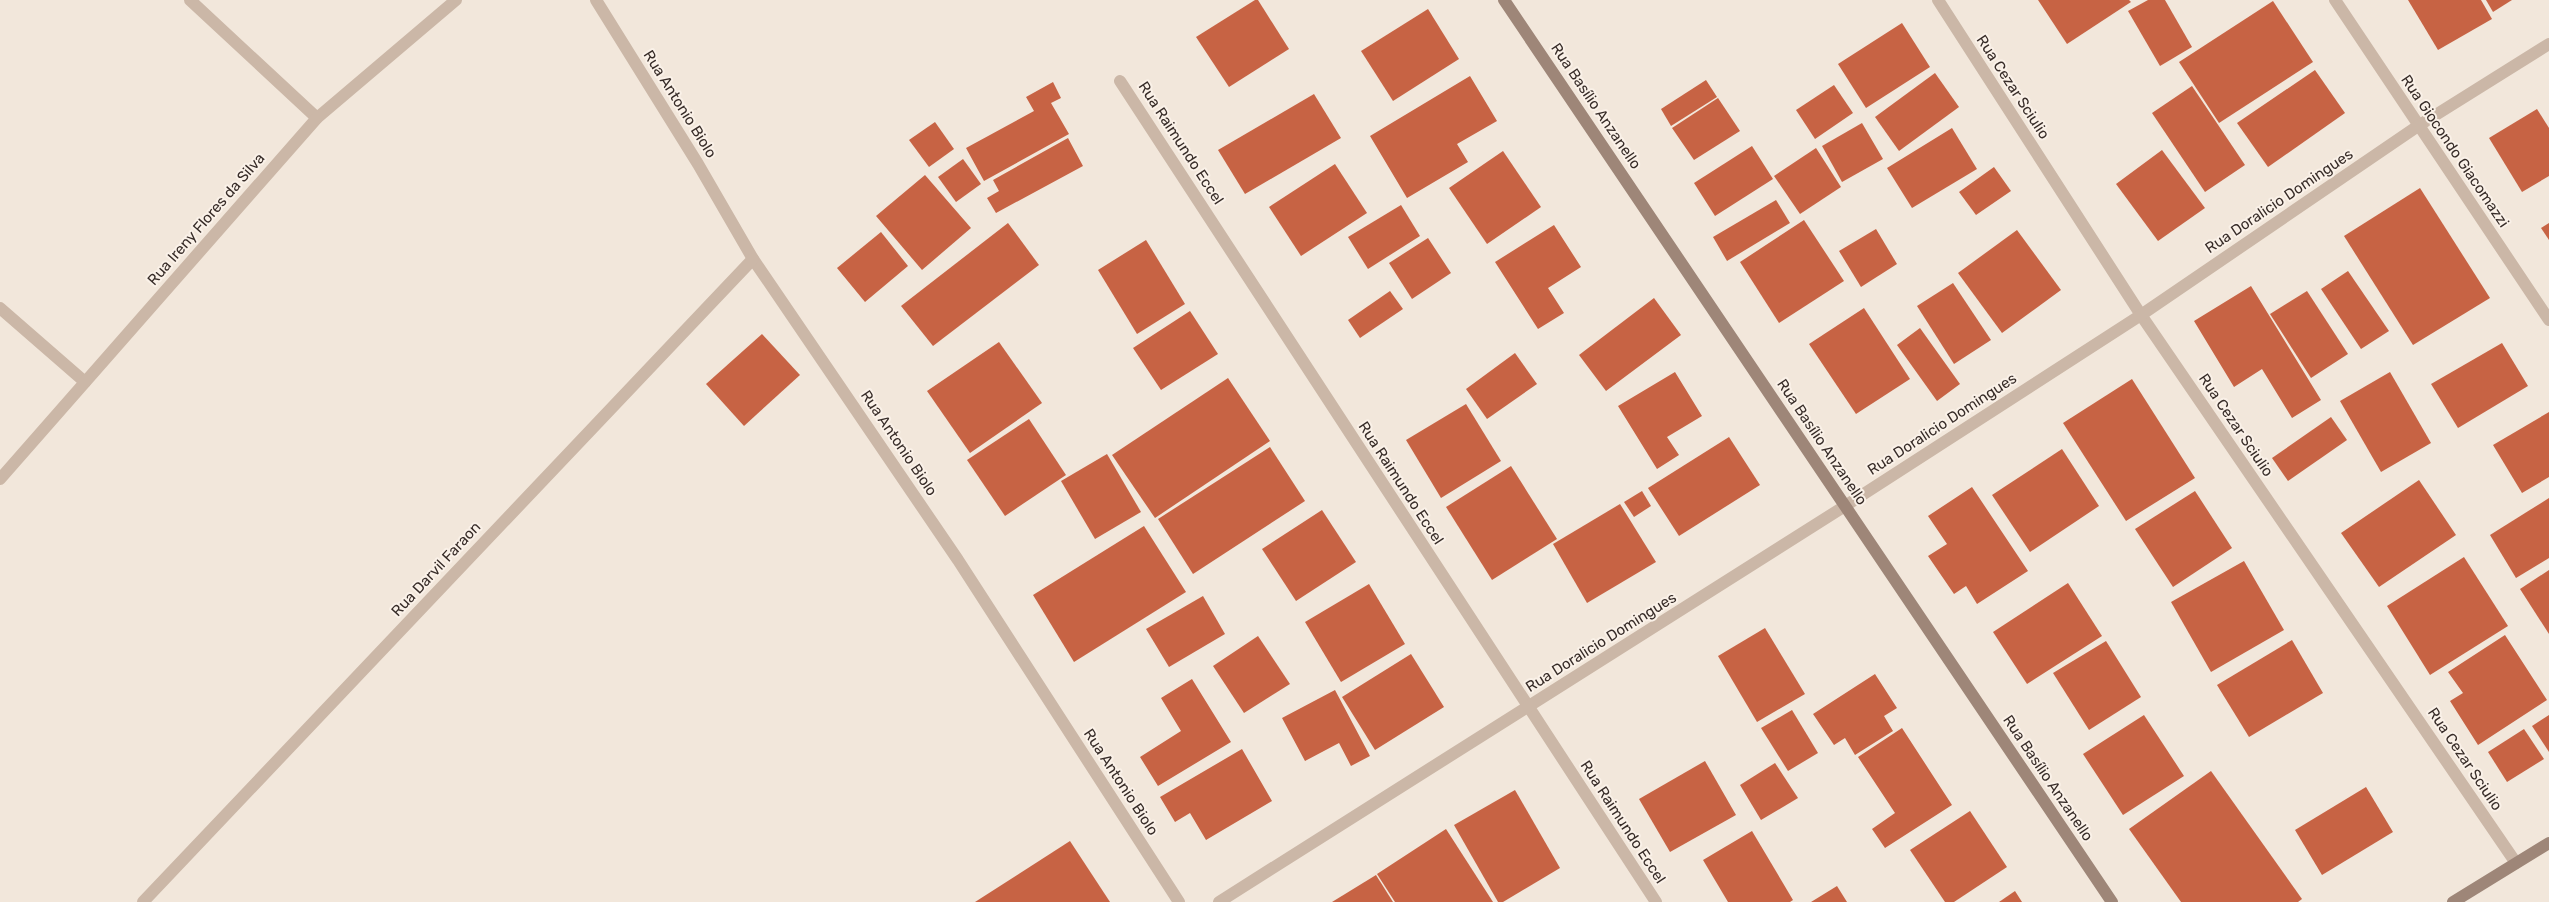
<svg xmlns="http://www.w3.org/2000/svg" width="2549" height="902" font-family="Rubik,sans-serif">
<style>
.building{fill:#c76344}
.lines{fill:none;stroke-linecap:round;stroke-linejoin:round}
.street{stroke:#cbb7a7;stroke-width:12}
.secondary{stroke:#9e8678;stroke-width:12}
.labels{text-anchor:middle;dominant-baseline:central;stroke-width:4;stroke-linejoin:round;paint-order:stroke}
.street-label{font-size:15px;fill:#372c28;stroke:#faf1e8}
</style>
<rect width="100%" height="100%" fill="#f2e7db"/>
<g class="building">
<polygon points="1255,0 1258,0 1289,49 1229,87 1196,37"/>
<polygon points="2038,0 2129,0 2131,2 2067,44"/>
<polygon points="2148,0 2165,0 2192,47 2160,66 2128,11"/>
<polygon points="2408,0 2481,0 2492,19 2438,50"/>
<polygon points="2486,0 2512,0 2493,12"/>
<polygon points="2273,1 2313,62 2219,123 2179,62"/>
<polygon points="1428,9 1459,59 1393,101 1361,51"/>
<polygon points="1902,23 1930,67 1866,108 1838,64"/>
<polygon points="2315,70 2345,113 2268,167 2237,123"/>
<polygon points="1935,73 1959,107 1899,151 1875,117"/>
<polygon points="1470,76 1497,121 1457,144 1468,162 1407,198 1370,136"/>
<polygon points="1706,80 1717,97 1671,126 1661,109"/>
<polygon points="1053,82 1061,98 1051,103 1069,134 984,181 966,148 1034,111 1026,97"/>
<polygon points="1834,85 1853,113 1815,139 1796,110"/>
<polygon points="2192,86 2245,165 2205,192 2152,113"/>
<polygon points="1314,94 1341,138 1245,194 1218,150"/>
<polygon points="1718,98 1740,131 1694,160 1672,128"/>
<polygon points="2537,109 2549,128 2549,176 2522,192 2489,138"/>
<polygon points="935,122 954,149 929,167 909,140"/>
<polygon points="1862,123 1883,159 1842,182 1822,146"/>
<polygon points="1952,128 1977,169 1912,208 1887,168"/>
<polygon points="1068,138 1083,166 996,213 987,198 999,191 993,180"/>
<polygon points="1752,146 1773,179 1715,216 1694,183"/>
<polygon points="1816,148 1841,187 1800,214 1774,176"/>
<polygon points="2162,150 2205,208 2158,241 2116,184"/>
<polygon points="1503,151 1541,207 1487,244 1449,188"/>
<polygon points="963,159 981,184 956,202 938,177"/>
<polygon points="1335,164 1367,213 1301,256 1269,207"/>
<polygon points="1994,167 2011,191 1976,215 1959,192"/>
<polygon points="925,175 971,228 922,270 876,216"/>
<polygon points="2420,188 2490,298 2413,345 2344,236"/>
<polygon points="1776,200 1790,223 1727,261 1713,237"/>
<polygon points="1401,205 1420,236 1368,269 1348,237"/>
<polygon points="1804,220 1844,281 1779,323 1740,262"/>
<polygon points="1008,223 1039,265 933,346 901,306"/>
<polygon points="2549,223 2549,240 2541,228"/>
<polygon points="1554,225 1581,267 1548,288 1564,313 1538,329 1495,262"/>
<polygon points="1876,229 1897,264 1861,287 1839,251"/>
<polygon points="2017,230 2061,290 2002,333 1958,273"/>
<polygon points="881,232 908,266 865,302 837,268"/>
<polygon points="1428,238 1451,273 1412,299 1389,263"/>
<polygon points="1146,240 1185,304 1137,334 1098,270"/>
<polygon points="2348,271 2389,331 2361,349 2321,289"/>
<polygon points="1953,283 1991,340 1954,364 1917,306"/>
<polygon points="2251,286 2321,400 2292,418 2262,369 2234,387 2194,321"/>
<polygon points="1390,291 1403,309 1360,338 1348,320"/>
<polygon points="2307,291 2348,354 2311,378 2270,314"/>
<polygon points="1654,298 1681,335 1606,391 1579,355"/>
<polygon points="1864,308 1910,379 1856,414 1809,344"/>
<polygon points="1190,311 1218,354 1161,390 1133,348"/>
<polygon points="1920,328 1960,384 1937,401 1897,345"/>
<polygon points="762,334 800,375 744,426 706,384"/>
<polygon points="999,342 1042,403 970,453 927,391"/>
<polygon points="2502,343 2528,386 2458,428 2431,384"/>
<polygon points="1515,353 1537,384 1487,419 1466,389"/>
<polygon points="1675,372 1702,416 1667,437 1679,455 1657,469 1618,406"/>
<polygon points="2390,372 2431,443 2381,472 2340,401"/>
<polygon points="1228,378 1270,441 1155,518 1112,455"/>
<polygon points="2132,379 2195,478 2126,521 2063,423"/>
<polygon points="1466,404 1501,461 1441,498 1406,440"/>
<polygon points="2549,412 2549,477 2522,493 2493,445"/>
<polygon points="2331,417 2347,440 2288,481 2272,458"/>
<polygon points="1029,419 1066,475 1005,516 967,460"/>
<polygon points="1729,437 1760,485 1679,536 1648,488"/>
<polygon points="1270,447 1305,501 1193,574 1158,519"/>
<polygon points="2062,449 2099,506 2030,552 1992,495"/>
<polygon points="1107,454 1141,512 1095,539 1061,481"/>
<polygon points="1511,466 1557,539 1492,580 1446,507"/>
<polygon points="2419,480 2456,535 2379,587 2341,533"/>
<polygon points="1972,487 2028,571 1977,604 1966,586 1954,594 1928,556 1947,544 1928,516"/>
<polygon points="1642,491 1651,506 1634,517 1624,502"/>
<polygon points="2195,491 2232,548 2173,587 2135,529"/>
<polygon points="2549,498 2549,558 2516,578 2490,535"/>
<polygon points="1620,504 1656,562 1587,603 1553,544"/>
<polygon points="1322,510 1356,562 1296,601 1262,549"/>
<polygon points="1144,526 1186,592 1074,662 1033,595"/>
<polygon points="2464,557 2508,626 2430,675 2387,606"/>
<polygon points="2244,561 2284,630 2211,672 2171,602"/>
<polygon points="2549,570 2549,634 2520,589"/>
<polygon points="2068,583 2102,636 2027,684 1993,632"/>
<polygon points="1369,584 1405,644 1341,682 1305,622"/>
<polygon points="1203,596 1225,634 1169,667 1146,629"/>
<polygon points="1765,628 1805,694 1757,722 1718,656"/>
<polygon points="2505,635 2547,700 2478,745 2450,701 2463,693 2448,672"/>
<polygon points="1258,636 1290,684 1244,713 1213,666"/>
<polygon points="2292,640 2323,693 2249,737 2217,685"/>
<polygon points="2106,641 2141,697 2089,730 2053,673"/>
<polygon points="1411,654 1444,707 1375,750 1342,697"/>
<polygon points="1875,674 1897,708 1884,716 1893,731 1855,755 1845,738 1834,745 1813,714"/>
<polygon points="1192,679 1231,742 1158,786 1140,757 1181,731 1161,698"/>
<polygon points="1335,690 1370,756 1351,766 1339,743 1305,761 1282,718"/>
<polygon points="1792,710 1818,753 1788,771 1761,728"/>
<polygon points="2144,715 2184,776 2123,815 2083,754"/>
<polygon points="2549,715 2549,752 2532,726"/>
<polygon points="1902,728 1952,805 1885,848 1872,829 1895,813 1858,757"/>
<polygon points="2524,729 2544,759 2507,782 2488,752"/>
<polygon points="1242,749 1272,801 1206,840 1190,813 1175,822 1160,797"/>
<polygon points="1705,761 1736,815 1670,852 1639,799"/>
<polygon points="1775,763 1798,798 1761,820 1740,785"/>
<polygon points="2211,771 2302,899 2298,902 2181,902 2129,829"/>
<polygon points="2366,787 2393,832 2322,875 2295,830"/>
<polygon points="1515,790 1560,868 1503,902 1498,902 1454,825"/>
<polygon points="1970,811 2007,867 1954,902 1945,902 1910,850"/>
<polygon points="1446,829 1493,902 1395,902 1377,874"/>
<polygon points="1752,831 1793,900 1790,902 1728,902 1703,860"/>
<polygon points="1070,841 1110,902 975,902"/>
<polygon points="1376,875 1393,902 1332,902"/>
<polygon points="1837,886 1847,902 1811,902"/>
<polygon points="2015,891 2022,902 1999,902"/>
</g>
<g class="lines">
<g class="street">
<polyline points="190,0 317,118"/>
<polyline points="596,0 698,164 753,259 958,560 1179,902"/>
<polyline points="1938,0 2141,315 2516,863"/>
<polyline points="2335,0 2549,320"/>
<polyline points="1120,81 1656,902"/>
<polyline points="0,308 85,382"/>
<polyline points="0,479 317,118 456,0"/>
<polyline points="143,902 753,259"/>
<polyline points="1219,902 1845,506 2141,315 2418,126 2549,44"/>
</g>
<g class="secondary">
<polyline points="1504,0 2112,902"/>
<polyline points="2453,902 2549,843"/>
</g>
</g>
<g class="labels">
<g class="street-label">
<text transform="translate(2013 87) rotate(57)">Rua Cezar Sciulio</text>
<text transform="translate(680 104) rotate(58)">Rua Antonio Biolo</text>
<text transform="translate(1596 106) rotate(56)">Rua Basílio Anzanello</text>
<text transform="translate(1181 143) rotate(57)">Rua Raimundo Eccel</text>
<text transform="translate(2455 151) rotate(56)">Rua Giocondo Giacomazzi</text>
<text transform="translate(2279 201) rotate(-34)">Rua Doralicio Domingues</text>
<text transform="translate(206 219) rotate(-49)">Rua Ireny Flores da Silva</text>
<text transform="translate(1942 424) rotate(-33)">Rua Doralicio Domingues</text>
<text transform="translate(2236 425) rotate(56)">Rua Cezar Sciulio</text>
<text transform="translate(1822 442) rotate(56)">Rua Basílio Anzanello</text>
<text transform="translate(899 443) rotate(56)">Rua Antonio Biolo</text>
<text transform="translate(1401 483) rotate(57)">Rua Raimundo Eccel</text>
<text transform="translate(436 569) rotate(-47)">Rua Darvil Faraon</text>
<text transform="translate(1601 642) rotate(-32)">Rua Doralicio Domingues</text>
<text transform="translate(2465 759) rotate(56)">Rua Cezar Sciulio</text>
<text transform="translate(2048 778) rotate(56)">Rua Basílio Anzanello</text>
<text transform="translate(1121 782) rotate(57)">Rua Antonio Biolo</text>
<text transform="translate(1623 822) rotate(57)">Rua Raimundo Eccel</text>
</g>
</g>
</svg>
